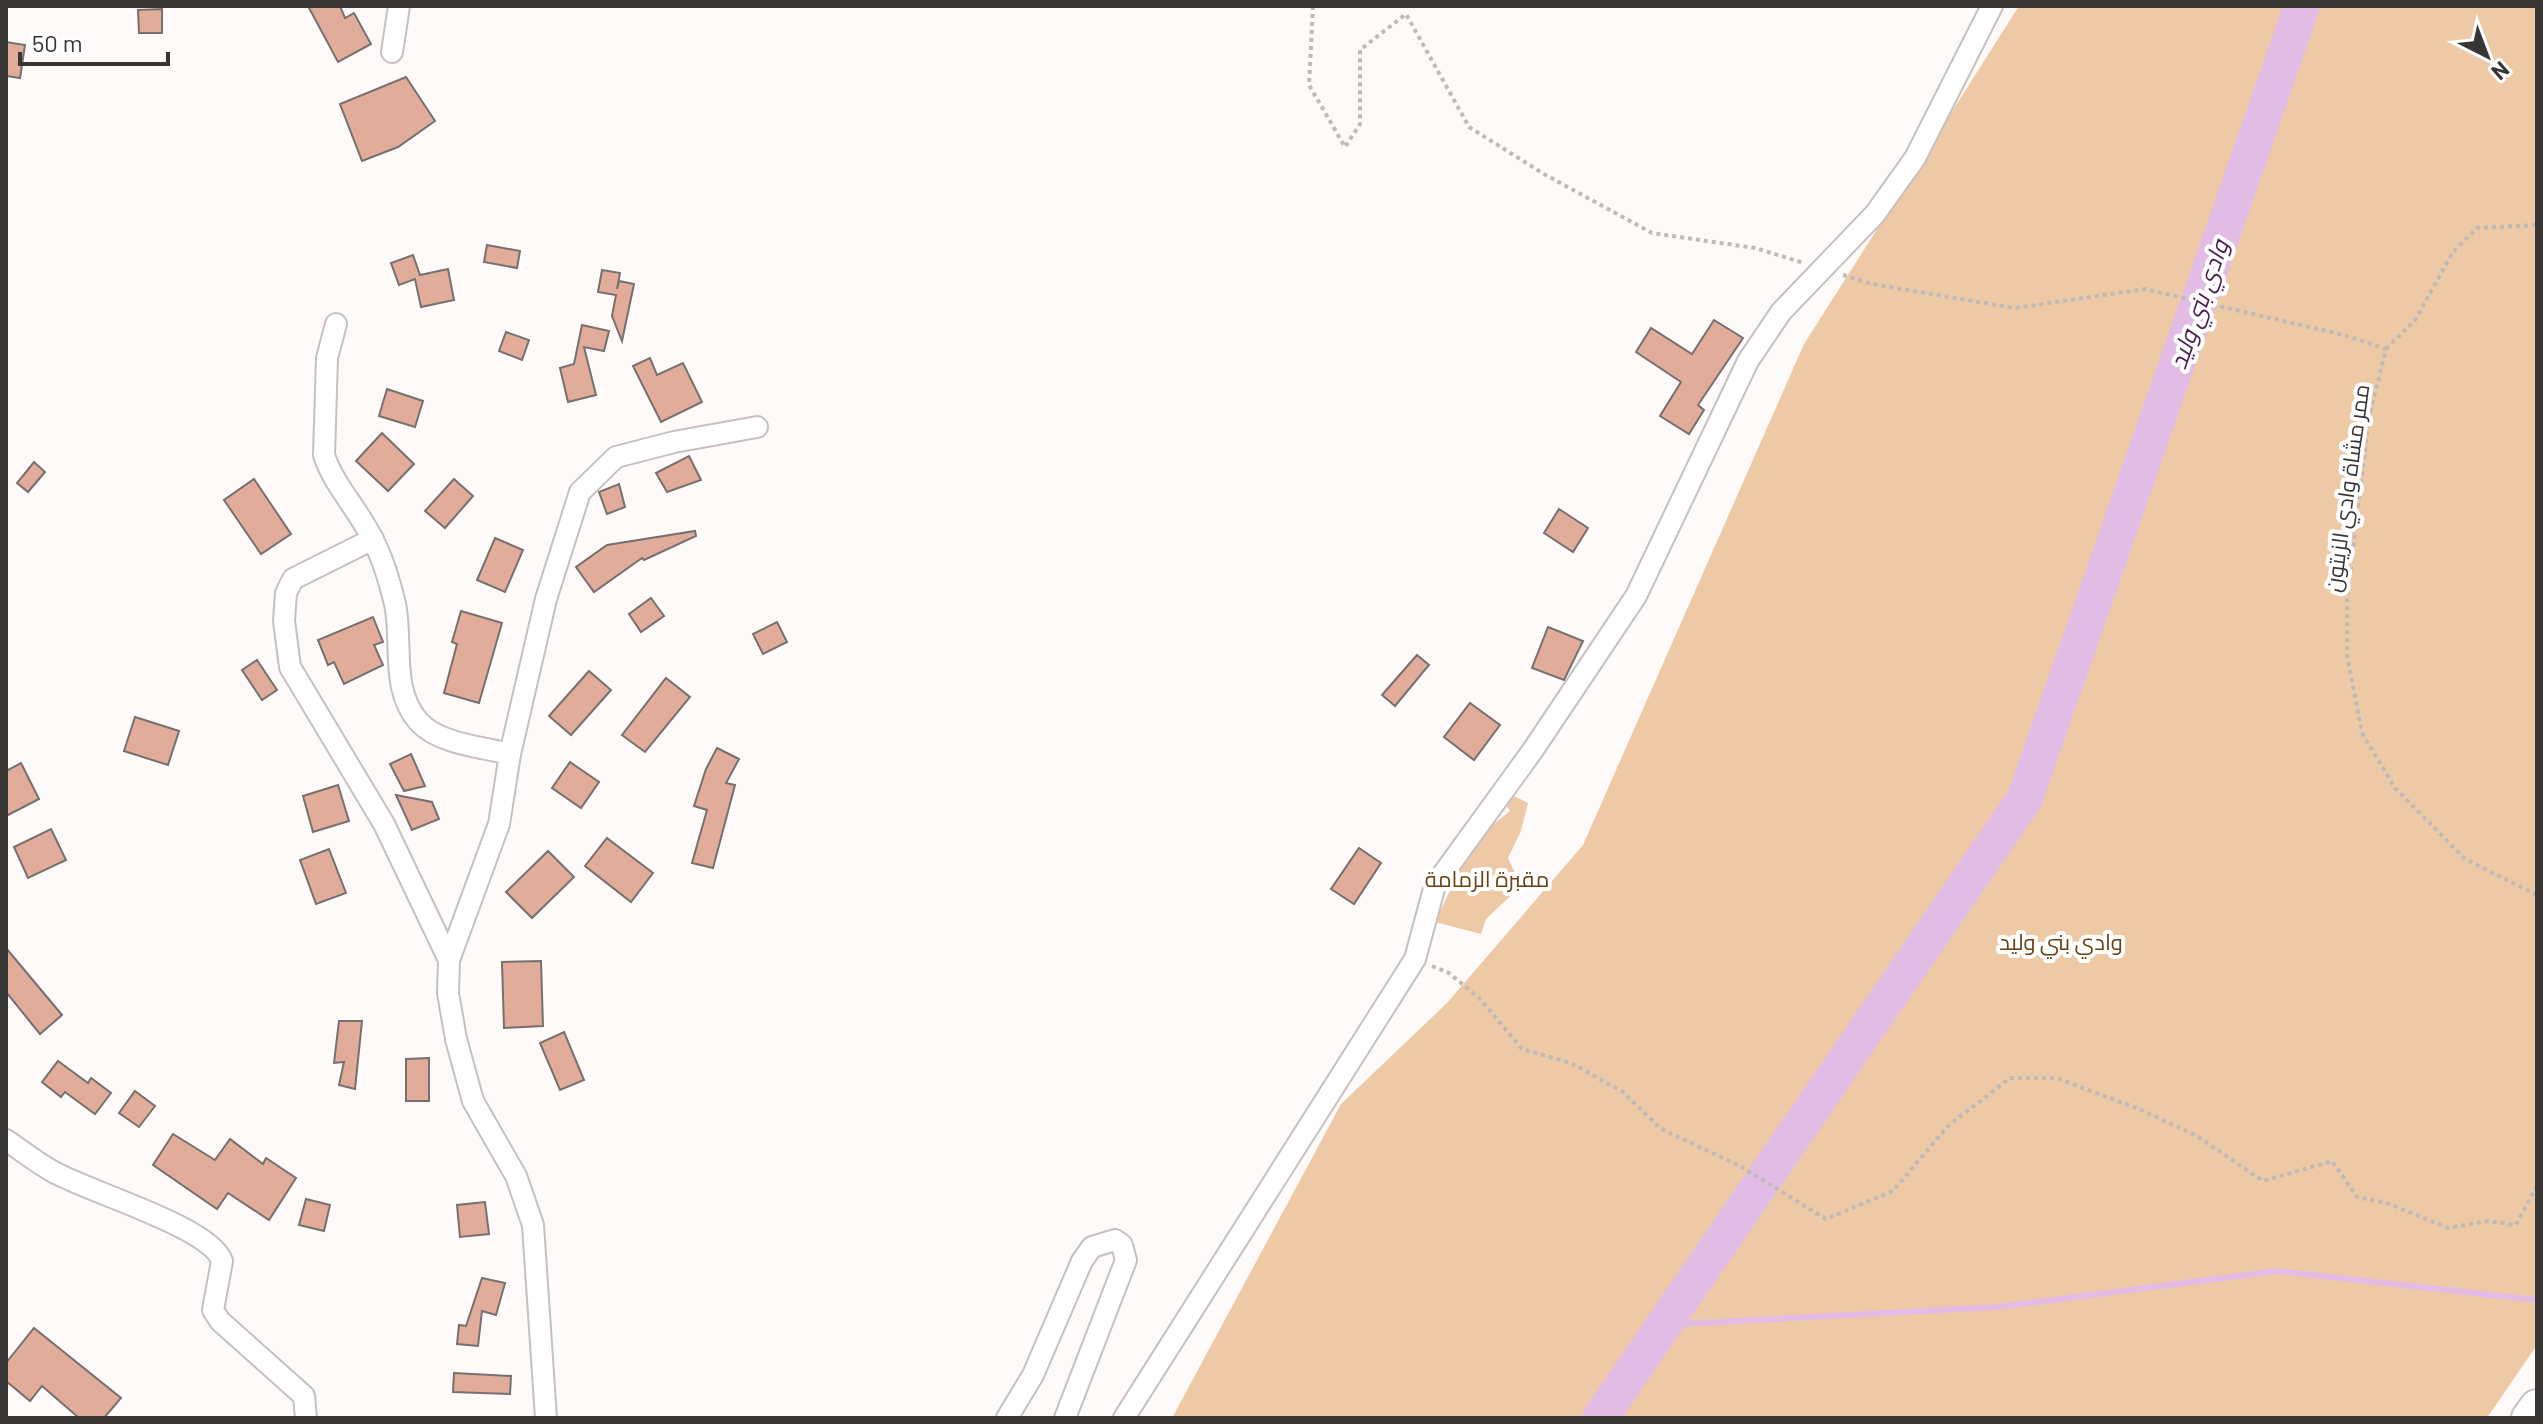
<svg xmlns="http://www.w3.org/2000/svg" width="2543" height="1424" font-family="Barlow,Cairo,sans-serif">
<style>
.green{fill:#eec9a5}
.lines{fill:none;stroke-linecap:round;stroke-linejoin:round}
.stream{stroke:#e2bce5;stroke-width:6}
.river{stroke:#e2bce5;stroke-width:36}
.building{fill:#e2ac9a;stroke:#76706e;stroke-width:2}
.minor-casing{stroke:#c7bfc0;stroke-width:24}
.primary-casing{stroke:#c7bfc0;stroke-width:38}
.path{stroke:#bebaba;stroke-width:4;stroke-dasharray:4 4;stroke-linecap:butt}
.minor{stroke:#fff;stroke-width:20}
.primary{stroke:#fff;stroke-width:34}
.labels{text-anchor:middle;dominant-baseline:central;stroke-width:8;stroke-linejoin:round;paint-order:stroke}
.street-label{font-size:22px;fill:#383535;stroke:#fff}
.park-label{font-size:22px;fill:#684115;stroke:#fff}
.water-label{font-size:24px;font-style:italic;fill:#4c1f51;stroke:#fff}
</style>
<rect width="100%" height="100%" fill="#fffafa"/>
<g class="green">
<polygon points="2019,6 2537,6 2537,1345 2487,1418 1172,1418 1341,1104 1447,1003 1583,845 1804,344"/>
<polygon points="1512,795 1528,803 1521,831 1508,858 1521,886 1486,919 1481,934 1435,922 1474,840 1510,811 1504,802"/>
</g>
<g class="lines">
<polyline class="stream" points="1663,1325 1998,1307 2277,1271 2537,1300"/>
<polyline class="river" points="1600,1418 2025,798 2302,6"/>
</g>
<g class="building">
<polygon points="308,6 340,6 345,18 354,13 371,44 338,62"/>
<polygon points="162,9 162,33 139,33 138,10"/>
<polygon points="6,42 25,45 20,78 6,76"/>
<polygon points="406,77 435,121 398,147 362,161 340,104"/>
<polygon points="487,245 520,251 517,268 484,262"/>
<polygon points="413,255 420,275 448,269 454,300 421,307 415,279 399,285 391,263"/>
<polygon points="602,270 620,273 617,289 619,281 634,284 622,341 612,316 616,295 598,292"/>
<polygon points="1714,320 1743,338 1698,405 1704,410 1689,434 1660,416 1681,382 1636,352 1651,328 1692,354"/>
<polygon points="582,325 609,331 604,351 584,347 596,395 568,402 560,368 574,364"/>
<polygon points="506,332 529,340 522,360 499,351"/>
<polygon points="650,358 657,375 683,363 702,402 661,422 633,366"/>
<polygon points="387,389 423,401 415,427 379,416"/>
<polygon points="382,433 414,464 388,491 356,461"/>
<polygon points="689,456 701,480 667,492 656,473"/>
<polygon points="34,462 45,472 28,492 17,483"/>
<polygon points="254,479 291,534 261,554 224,500"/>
<polygon points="454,479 473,496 445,528 425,511"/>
<polygon points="619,484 625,507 607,514 599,492"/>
<polygon points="1559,509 1588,528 1573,552 1544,533"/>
<polygon points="695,531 696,536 644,560 642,558 594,592 576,567 607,545"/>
<polygon points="495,538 523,550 505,592 477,580"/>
<polygon points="651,598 664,616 641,632 629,614"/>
<polygon points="461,611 502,623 479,703 444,693 457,644 452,642"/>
<polygon points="373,617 383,642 374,645 383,665 344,684 334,662 328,665 318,640"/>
<polygon points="777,622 787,642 763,654 753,634"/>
<polygon points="1548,627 1583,641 1564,680 1532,668"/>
<polygon points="1417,655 1429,665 1395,706 1382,695"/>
<polygon points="257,660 277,690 262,700 242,670"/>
<polygon points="589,671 611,690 571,735 549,716"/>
<polygon points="666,678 690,697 645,752 622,735"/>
<polygon points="1470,703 1500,725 1474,760 1444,737"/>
<polygon points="135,717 179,731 168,765 124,751"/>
<polygon points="717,748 739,759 726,783 735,785 713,868 692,863 707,810 694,806 706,769"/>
<polygon points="411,754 425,786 404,791 390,764"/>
<polygon points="570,762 599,782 581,808 552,788"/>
<polygon points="21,763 39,799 6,816 6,771"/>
<polygon points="338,785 349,821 313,832 303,796"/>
<polygon points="396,795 432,802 439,819 412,830"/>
<polygon points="51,829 66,860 28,878 14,847"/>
<polygon points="607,838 653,873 631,902 585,866"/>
<polygon points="1359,848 1381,863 1354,904 1331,889"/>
<polygon points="329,849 346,893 316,904 300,860"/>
<polygon points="548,851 574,877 532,918 506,892"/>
<polygon points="6,948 62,1015 40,1034 6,992"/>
<polygon points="541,961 543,1026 504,1028 502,962"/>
<polygon points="339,1021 362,1021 355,1089 339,1085 344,1062 334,1063"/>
<polygon points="564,1032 584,1080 560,1090 540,1043"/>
<polygon points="429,1058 429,1101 406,1101 406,1059"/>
<polygon points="58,1061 88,1083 91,1078 111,1093 95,1114 65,1092 61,1097 42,1082"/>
<polygon points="135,1091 155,1106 139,1127 119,1113"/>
<polygon points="173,1134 215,1160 230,1139 263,1164 266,1158 296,1178 269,1220 228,1193 217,1209 153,1165"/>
<polygon points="306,1199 330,1205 324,1231 299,1225"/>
<polygon points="485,1202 489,1234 460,1237 457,1205"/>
<polygon points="482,1278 505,1283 496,1315 482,1311 478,1346 457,1344 459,1325 466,1326"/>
<polygon points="34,1328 121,1398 104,1418 79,1418 42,1386 30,1401 6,1381 6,1363"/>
<polygon points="454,1373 511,1376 510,1394 453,1392"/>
</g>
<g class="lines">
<defs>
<g id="minor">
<polyline points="392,52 399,6"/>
<path d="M336,324L327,358L324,455C334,486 359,510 373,540C383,559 390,583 395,604C403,642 390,690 419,722C439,744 482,747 510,754"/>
<polyline points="373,539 293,579 286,593 284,621 290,667 384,824 449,960"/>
<path d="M6,1140C21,1150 36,1162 52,1171C88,1192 211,1227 222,1261L213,1310L220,1321L304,1396L306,1418"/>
<polyline points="546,1418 533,1225 516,1176 473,1101 456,1039 448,993 449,960 499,824 510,754 546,599 580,492 616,457 674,442 757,427"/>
<polyline points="1007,1418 1033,1375 1082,1261 1092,1247 1115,1240 1122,1245 1126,1260 1065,1418"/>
<polyline points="1124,1418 1415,959 1435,885 1533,750 1636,596 1748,361 1781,312 1875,214 1915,158 1992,6"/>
</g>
<polyline id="primary" points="2529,1418 2537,1407"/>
</defs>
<use href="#minor" class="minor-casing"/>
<use href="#primary" class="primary-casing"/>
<g class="path">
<polyline points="1313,6 1309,85 1345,147 1360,124 1360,50 1406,14 1469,127 1544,174 1652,233 1755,248 1804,263"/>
<polyline points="1843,275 1872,284 2015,308 2145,289 2344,335 2386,349 2369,417 2347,600 2347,655 2362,733 2395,788 2465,859 2537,895"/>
<polyline points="2386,349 2415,320 2453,252 2477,228 2537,225"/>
<polyline points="1432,966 1449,973 1480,999 1522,1049 1571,1063 1623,1092 1661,1129 1740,1166 1826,1219 1893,1191 1948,1126 2010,1078 2056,1078 2139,1109 2197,1136 2263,1181 2332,1161 2357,1197 2387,1203 2448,1228 2488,1221 2516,1225 2537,1185"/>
</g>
<use href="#minor" class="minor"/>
<use href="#primary" class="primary"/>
</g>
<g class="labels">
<g class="street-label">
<text transform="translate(2346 488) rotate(-82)">ممر مشاة وادي الزيتون</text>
</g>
<g class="park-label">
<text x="1487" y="878">مقبرة الزمامة</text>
<text x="2061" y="941">وادي بني وليد</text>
</g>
<g class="water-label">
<text transform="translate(2198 304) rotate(-71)">وادي بني وليد</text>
</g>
</g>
<rect width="2543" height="1424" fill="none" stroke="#383535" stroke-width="16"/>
<g transform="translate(2487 56) rotate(138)" stroke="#ffffff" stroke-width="6" paint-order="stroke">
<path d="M0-6L14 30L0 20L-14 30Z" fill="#383535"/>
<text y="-12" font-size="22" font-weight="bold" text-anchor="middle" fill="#383535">N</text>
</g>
<path d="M20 52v12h148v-12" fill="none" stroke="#383535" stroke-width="4"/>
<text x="32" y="52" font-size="24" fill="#383535" stroke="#ffffff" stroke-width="6" paint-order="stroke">50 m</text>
</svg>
